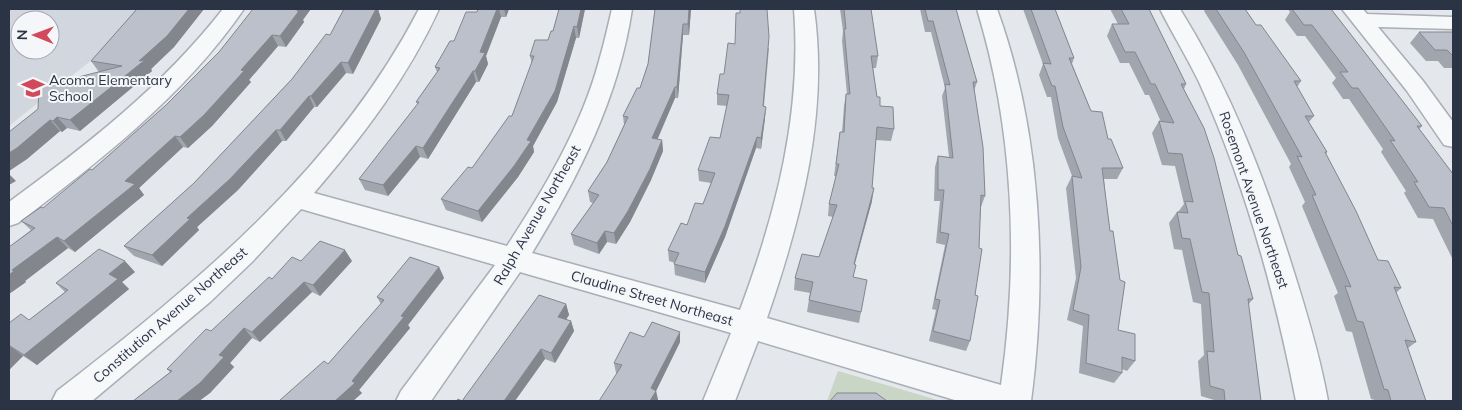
<svg xmlns="http://www.w3.org/2000/svg" width="1462" height="410" font-family="Mulish,sans-serif">
<style>
.built{fill:#d2d6de;fill-rule:evenodd}
.green{fill:#c9d6c5}
.lines{fill:none;stroke-linecap:round;stroke-linejoin:round}
.minor-casing{stroke:#a9aeb7;stroke-width:3}
.minor{fill:#f7f8fa;fill-rule:evenodd}
.wall{fill:#a1a5ae}
.shaded-wall{fill:#83868d}
.building{fill:#bbc0ca;stroke:#83868d}
.labels{text-anchor:middle;dominant-baseline:central;stroke-width:4;stroke-linejoin:round;paint-order:stroke}
.poi-label{font-size:14px;fill:#2b3445;stroke:#f4f6f9;text-anchor:start}
.street-label{font-size:14px;fill:#2b3445;stroke:#f4f6f9}
</style>
<rect width="100%" height="100%" fill="#e4e7ec"/>
<path class="built" d="M9,9H142L118,39L9,126ZM20,20H50V50H20Z"/>
<polygon class="green" points="838,371 941,401 827,401"/>
<g class="lines">
<defs>
<g id="minor">
<path d="M223,9H244C184,96 101,160 18,223L9,226V202C87,145 163,86 223,9Z"/>
<path d="M419,9H439C408,77 363,136 314,193L507,246C544,189 581,128 599,61C604,44 608,26 612,9H632C619,97 578,178 532,253L740,310C776,213 802,114 794,9H814C829,114 801,219 767,318L1001,385C1019,260 1014,130 977,9H997C1041,130 1048,274 1031,401H958L758,341L735,401H703L731,333L520,272L431,401H396L401,391L495,265L301,209L252,262L210,302L92,401H52L57,391C196,284 337,168 419,9Z"/>
<path d="M1160,9H1180C1230,89 1264,176 1292,266C1306,310 1320,356 1328,401H1296C1275,293 1245,183 1199,82C1187,57 1172,33 1160,9Z"/>
<polygon points="1342,9 1363,9 1367,14 1453,17 1453,29 1378,27 1423,81 1453,122 1453,147 1444,145 1407,91"/>
</g>
</defs>
<use href="#minor" class="minor-casing"/>
<use href="#minor" class="minor"/>
</g>
<g class="wall">
<polygon points="137,9 204,9 174,47 151,69 152,71 80,131 67,128 62,132 60,131 27,159 9,171 9,132 99,72 91,61"/>
<polygon points="344,9 378,9 381,19 353,74 346,73 317,107 314,107 286,141 282,141 238,190 197,227 199,230 162,266 134,256 124,246 194,183 292,79 330,35"/>
<polygon points="478,9 509,9 506,17 501,17 486,56 488,64 479,82 476,82 428,159 420,157 388,196 365,190 359,179 418,105 416,102 437,72 435,67 454,41 477,12"/>
<polygon points="559,9 585,9 579,38 576,38 557,102 533,146 534,152 518,177 482,222 446,210 441,199 472,168 512,116 532,64 530,56 548,40 553,31"/>
<polygon points="655,9 691,9 689,35 683,35 678,98 675,98 657,139 662,140 663,151 651,180 630,222 616,244 607,242 599,254 574,245 571,234 593,203 590,202 588,191 607,162 624,125 623,116 640,88 648,64"/>
<polygon points="840,9 871,9 878,56 876,68 873,68 877,97 880,106 894,129 891,141 876,140 872,188 872,201 855,264 853,277 861,312 859,323 807,312 810,293 794,290 795,278 819,257 833,217 828,216 829,204 836,176 834,176 840,132 842,132 844,106 846,94 847,94 842,41 843,31"/>
<polygon points="920,9 956,9 977,82 974,91 985,196 981,207 975,295 970,341 966,351 929,341 936,310 932,309 945,245 936,243 940,201 934,201 935,167 938,156 949,157 942,96 945,88 931,32 925,32"/>
<polygon points="1023,9 1055,9 1074,58 1072,64 1091,111 1108,139 1123,168 1117,179 1104,179 1118,330 1135,361 1127,371 1122,369 1122,373 1114,383 1079,373 1083,326 1067,320 1076,278 1066,188 1072,176 1058,138 1051,97 1047,97 1039,75 1043,64"/>
<polygon points="1110,9 1149,9 1186,84 1184,89 1253,299 1248,305 1261,401 1215,401 1214,400 1201,396 1198,361 1204,355 1201,304 1193,302 1182,250 1174,249 1169,223 1177,212 1178,212 1184,204 1175,166 1162,165 1152,133 1159,121 1161,122 1149,95 1145,95 1129,63 1120,63 1107,36 1112,24 1118,24"/>
<polygon points="1205,9 1245,9 1256,25 1301,81 1297,87 1314,116 1309,122 1327,152 1326,154 1378,260 1401,288 1396,293 1416,342 1408,348 1426,401 1376,401 1375,400 1371,399 1352,332 1346,331 1334,296 1338,293 1302,206 1305,202 1289,167 1291,164 1238,65 1204,11"/>
<polygon points="1288,9 1331,9 1422,126 1419,129 1453,174 1453,260 1433,219 1418,218 1404,193 1406,191 1381,152 1383,149 1349,99 1343,99 1332,83 1336,78 1305,36 1297,36 1285,20 1290,12"/>
<polygon points="303,20 304,22 286,47 278,46 249,80 251,82 212,126 188,148 183,147 139,188 144,195 75,252 68,248 25,281 26,282 9,294 9,247 31,230 21,221 43,208 92,170 165,106 219,52"/>
<polygon points="1419,32 1453,32 1453,68 1444,68 1438,61 1426,61 1410,43"/>
<polygon points="769,48 764,106 765,118 761,149 756,148 725,237 705,283 675,275 674,264 675,263 669,261 668,250 687,225 703,204 711,183 699,181 698,170 720,138 727,106 717,105 717,94 724,74"/>
<polygon points="352,261 320,296 312,292 260,342 252,338 230,363 234,367 210,393 199,401 133,401 170,372 167,369 272,279"/>
<polygon points="439,267 444,278 408,325 410,328 359,390 362,393 353,401 279,401 328,364 381,304 377,297"/>
<polygon points="135,272 122,282 129,289 37,365 23,356 9,370 9,323 29,320 65,292 56,283"/>
<polygon points="566,304 569,315 566,319 571,321 574,331 555,363 545,359 462,401"/>
<polygon points="680,332 680,342 656,391 658,400 616,373 614,363 644,337"/>
</g>
<g class="shaded-wall">
<polygon points="189,9 204,9 174,47 151,69 152,71 80,131 70,120 139,61"/>
<polygon points="298,9 311,9 303,20 304,22 286,47 280,36"/>
<polygon points="369,9 378,9 381,19 353,74 348,63"/>
<polygon points="497,9 499,9 501,17 486,56 488,64 479,82 475,71 480,52"/>
<polygon points="504,9 509,9 506,17"/>
<polygon points="581,9 585,9 579,38 577,27"/>
<polygon points="689,9 691,9 689,35 688,24"/>
<polygon points="683,24 683,35 678,98 677,87"/>
<polygon points="574,26 576,38 557,102 533,146 534,152 518,177 482,222 478,211 527,140"/>
<polygon points="272,35 278,46 249,80 251,82 212,126 188,148 180,137 241,70"/>
<polygon points="341,62 346,73 317,107 311,96"/>
<polygon points="473,71 476,82 428,159 423,148"/>
<polygon points="675,87 675,98 653,150 652,138"/>
<polygon points="309,96 314,107 286,141 280,130"/>
<polygon points="766,107 765,118 761,149 761,138"/>
<polygon points="57,117 67,128 62,132 53,121"/>
<polygon points="50,120 60,131 27,159 9,171 9,153"/>
<polygon points="276,130 282,141 238,190 197,227 199,230 162,266 152,255 187,218"/>
<polygon points="175,136 183,147 139,188 144,195 75,252 64,241 125,181"/>
<polygon points="757,137 756,148 725,237 705,283 705,272"/>
<polygon points="662,140 663,151 651,180 630,222 616,244 614,233"/>
<polygon points="416,146 420,157 388,196 383,185"/>
<polygon points="9,174 16,181 9,185"/>
<polygon points="874,188 872,201 851,276 854,264"/>
<polygon points="605,231 607,242 599,254 597,243"/>
<polygon points="57,237 68,248 25,281 26,282 9,294 9,275 12,270"/>
<polygon points="345,250 352,261 320,296 313,285"/>
<polygon points="125,261 135,272 122,282 129,289 37,365 24,355 109,274"/>
<polygon points="439,267 444,278 408,325 410,328 359,390 362,393 353,401 335,401"/>
<polygon points="304,282 312,292 260,342 252,332"/>
<polygon points="566,304 569,315 561,327 558,317"/>
<polygon points="571,321 574,331 555,363 551,353"/>
<polygon points="244,328 252,338 230,363 234,367 210,393 199,401 177,401"/>
<polygon points="680,332 680,342 656,391 658,400 657,401 650,401 651,388"/>
<polygon points="10,346 23,356 9,370 9,348"/>
<polygon points="541,349 545,359 515,401 504,401"/>
</g>
<g class="building">
<polygon points="137,9 189,9 167,36 139,61 145,60 70,120 57,117 53,121 50,120 17,148 9,153 9,132 38,109 39,87 122,66 91,61"/>
<polygon points="253,9 298,9 297,11 299,11 280,36 272,35 241,70 244,71 204,115 180,137 175,136 125,181 135,184 64,241 57,237 12,270 14,271 9,275 9,247 35,228 21,221 41,207 43,208 90,169 92,170 165,106 219,52"/>
<polygon points="344,9 376,9 348,63 341,62 311,96 309,96 280,130 276,130 230,179 187,218 190,219 152,255 124,246 194,183 292,79 326,34 330,35"/>
<polygon points="478,9 497,9 480,52 485,53 475,71 473,71 423,148 416,146 383,185 359,179 419,102 416,102 440,68 435,67 450,41 454,41 466,12 477,12"/>
<polygon points="559,9 581,9 577,27 574,26 555,91 527,140 531,141 514,166 478,211 441,199 468,167 472,168 509,116 512,116 534,56 530,56 535,40 548,40 551,31 553,31"/>
<polygon points="655,9 689,9 688,24 683,24 677,87 675,87 652,138 662,140 650,169 628,211 614,233 605,231 597,243 571,234 599,195 588,191 607,162 628,117 623,116 637,88 640,88 648,64"/>
<polygon points="740,9 767,9 769,37 763,106 766,107 761,138 757,137 725,226 705,272 674,264 679,253 668,250 681,223 687,225 695,203 703,204 715,173 698,170 710,137 720,138 729,95 717,94 720,74 724,74 728,43 735,44 736,13 740,13"/>
<polygon points="844,9 871,9 878,56 871,56 877,97 880,97 880,106 893,107 894,129 877,127 872,188 874,188 854,264 856,265 853,277 867,280 861,312 809,300 813,282 795,278 802,254 819,257 837,205 829,204 839,164 836,164 840,132 844,132 846,94 850,94 844,29 846,29"/>
<polygon points="925,9 956,9 977,82 973,82 983,147 985,196 981,195 979,248 982,249 975,295 978,296 970,341 933,331 940,300 935,299 949,234 940,232 944,190 938,190 938,156 953,158 945,84 950,85 933,21 928,21"/>
<polygon points="1031,9 1055,9 1074,58 1069,58 1091,111 1102,112 1108,139 1111,139 1123,168 1102,168 1110,231 1113,231 1120,280 1125,282 1118,330 1135,334 1135,361 1122,357 1122,373 1086,363 1089,315 1073,310 1081,267 1072,176 1082,178 1063,127 1055,86 1052,86 1043,63 1051,64"/>
<polygon points="1121,9 1149,9 1186,84 1181,84 1204,128 1214,158 1238,255 1241,256 1253,299 1248,299 1261,401 1225,401 1224,390 1210,386 1207,351 1214,352 1209,293 1202,292 1190,239 1182,238 1177,212 1188,213 1185,201 1193,202 1182,154 1168,153 1159,121 1174,123 1155,84 1151,84 1135,52 1125,52 1112,24 1129,24"/>
<polygon points="1216,9 1245,9 1256,25 1261,25 1301,81 1294,81 1314,116 1305,116 1327,152 1325,152 1356,211 1378,260 1388,261 1401,288 1394,287 1416,342 1405,340 1426,401 1391,401 1388,390 1384,389 1363,322 1357,321 1345,286 1351,287 1312,195 1316,195 1297,156 1302,157 1245,54"/>
<polygon points="1292,9 1331,9 1422,126 1417,126 1453,174 1453,226 1444,208 1429,207 1414,182 1418,182 1390,140 1395,141 1358,88 1352,88 1340,72 1348,72 1312,25 1304,25"/>
<polygon points="1419,32 1453,32 1453,56 1447,50 1435,50"/>
<polygon points="320,241 345,250 313,285 304,282 252,332 244,328 219,355 224,357 200,383 177,401 133,401 172,371 167,369 206,329 211,331 269,277 272,279 292,257 301,261"/>
<polygon points="99,249 125,261 109,274 118,279 24,355 10,346 9,348 9,323 21,314 29,320 68,290 56,283"/>
<polygon points="410,257 439,267 401,316 404,317 352,381 355,383 335,401 279,401 324,361 328,364 384,300 377,297"/>
<polygon points="539,295 566,304 558,317 571,321 551,353 541,349 504,401 456,401 458,399 462,401"/>
<polygon points="652,322 680,332 651,388 656,391 650,401 599,401 622,365 614,363 630,332 644,337"/>
<polygon points="837,393 876,393 887,401 830,401"/>
</g>
<defs>
<symbol id="school-bare" viewBox="-9 -9 18 18"><path d="M0-5L7-2L0 1L-7-2ZM-4 1L0 2.5L4 1V4Q0 6-4 4Z" fill="#d1495b" stroke="#f4f6f9" stroke-width="2.5" paint-order="stroke"/></symbol>
</defs>
<g fill-rule="evenodd">
<use href="#school-bare" x="17" y="72" width="32" height="32"/>
</g>
<g class="labels">
<g class="poi-label">
<text x="49" y="80">Acoma Elementary<tspan x="49" dy="16">School</tspan></text>
</g>
<g class="street-label">
<text transform="translate(1254 200) rotate(71)">Rosemont Avenue Northeast</text>
<text transform="translate(537 215) rotate(-60)">Ralph Avenue Northeast</text>
<text transform="translate(652 298) rotate(16)">Claudine Street Northeast</text>
<text transform="translate(170 315) rotate(-41)">Constitution Avenue Northeast</text>
</g>
</g>
<rect width="1462" height="410" fill="none" stroke="#2b3445" stroke-width="20"/>
<g transform="translate(35 35) rotate(271)"><circle r="24" fill="#f4f6f9" stroke="#a4a8b1"/>
<path d="M0-4L9 19L0 12L-9 19Z" fill="#d1495b"/>
<text y="-8" font-size="14" font-weight="bold" text-anchor="middle" fill="#2b3445">N</text>
</g>
</svg>
